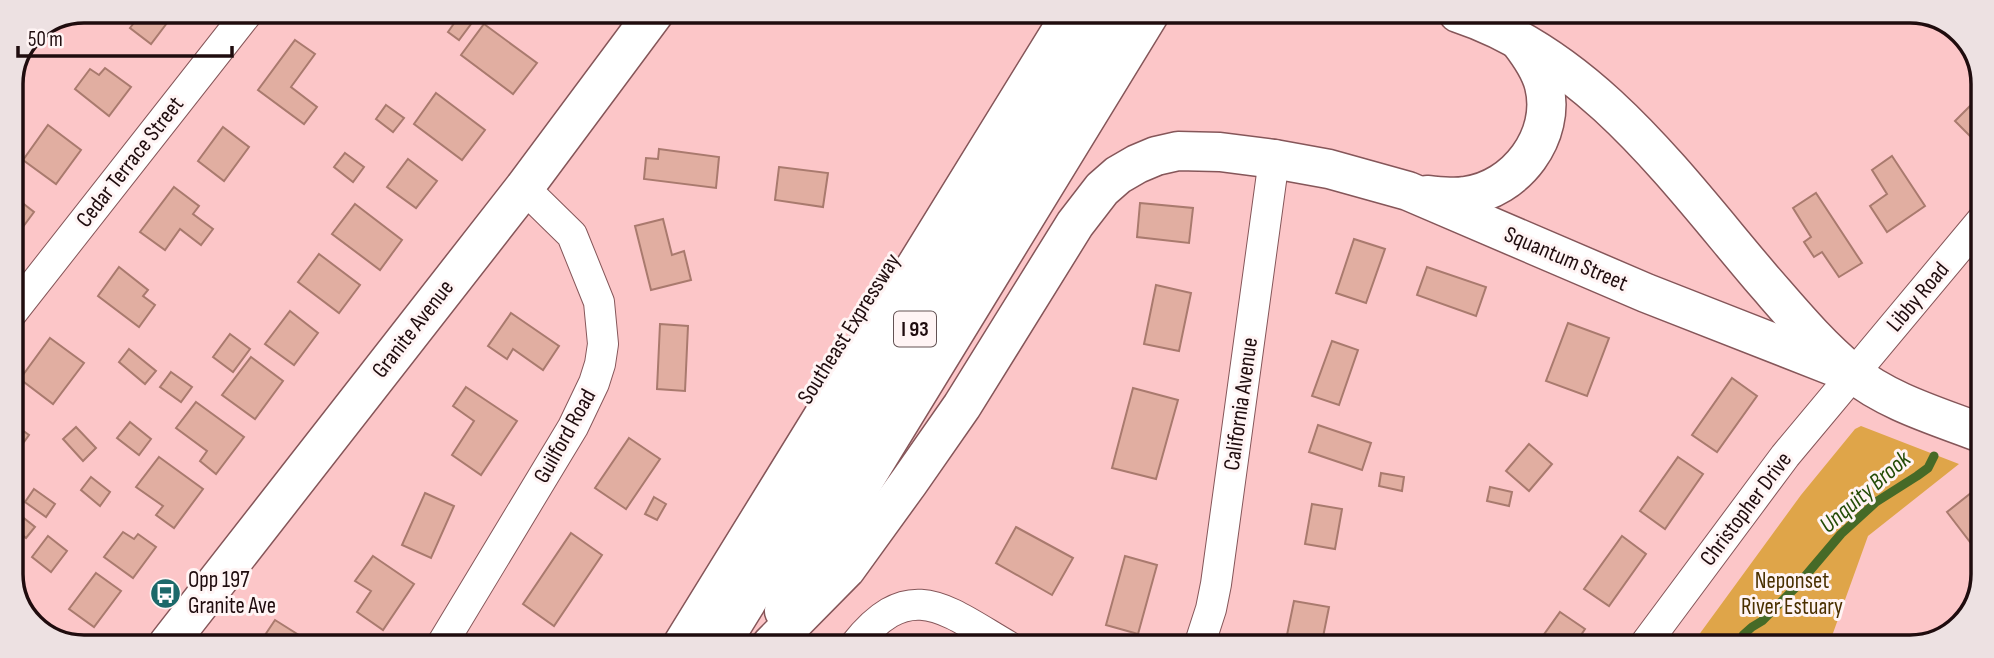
<svg xmlns="http://www.w3.org/2000/svg" width="1994" height="658" font-family="'Sofia Sans Condensed',sans-serif">
<style>
.green{fill:#dfa549}
.lines{fill:none;stroke-linecap:round;stroke-linejoin:round}
.stream{stroke:#466a27;stroke-width:9}
.building{fill:#e1aea1;stroke:#a97a6e;stroke-width:2}
.street-casing{stroke:#855659;stroke-width:32}
.secondary-casing{stroke:#855659;stroke-width:41}
.highway-casing{stroke:#855659;stroke-width:41}
.street{stroke:#fff;stroke-width:30}
.secondary{stroke:#fff;stroke-width:38}
.highway{stroke:#fff;stroke-width:38}
.labels{text-anchor:middle;dominant-baseline:central;stroke-width:6;stroke-linejoin:round;paint-order:stroke}
.shield{fill:#fff4f4;stroke:#625253;stroke-width:2}
.shield-label{font-size:21px;font-weight:bold;fill:#1f0c0e}
.street-label{font-size:23px;fill:#1f0c0e;stroke:#fff4f4}
.poi-label{font-size:23px;fill:#1f0c0e;stroke:#fff4f4;text-anchor:start}
.park-label{font-size:23px;fill:#4a3000;stroke:#fff4f4}
.water-label{font-size:24px;font-style:italic;fill:#244c07;stroke:#fff4f4}
.rim{fill:none;stroke:#1f0c0e;stroke-width:3.5}
</style>
<rect width="100%" height="100%" fill="#fcc6c8"/>
<polygon class="green" points="1861,426 1959,464 1868,536 1828,647 1690,647 1801,495 1855,429"/>
<g class="lines">
<polyline class="stream" points="1743,635 1752,627 1762,621 1796,587 1841,534 1876,502 1917,476 1928,468 1934,456"/>
</g>
<g class="building">
<polygon points="143,11 150,11 167,23 151,44 130,28"/>
<polygon points="332,11 361,11 361,13 334,20"/>
<polygon points="462,12 474,20 459,40 448,32"/>
<polygon points="484,24 537,63 513,94 461,55"/>
<polygon points="295,40 315,54 291,87 317,107 304,124 258,90"/>
<polygon points="105,68 131,87 109,116 75,89 90,69 99,75"/>
<polygon points="436,93 485,130 462,160 414,124"/>
<polygon points="1981,95 1983,97 1983,149 1955,121"/>
<polygon points="386,105 404,118 393,132 376,119"/>
<polygon points="48,125 81,150 56,184 23,160"/>
<polygon points="223,127 249,147 224,181 198,161"/>
<polygon points="659,149 719,157 716,188 644,179 646,158 658,159"/>
<polygon points="345,153 364,167 353,182 334,167"/>
<polygon points="1892,156 1925,206 1887,232 1870,206 1887,194 1872,170"/>
<polygon points="408,159 437,181 416,208 387,187"/>
<polygon points="779,167 828,173 823,207 775,200"/>
<polygon points="174,187 199,206 193,214 213,229 201,245 180,229 165,250 140,232"/>
<polygon points="1816,193 1862,263 1839,277 1822,252 1814,257 1804,242 1811,237 1793,208"/>
<polygon points="11,194 34,212 11,243"/>
<polygon points="1140,203 1193,208 1189,243 1137,237"/>
<polygon points="355,204 402,240 380,270 332,234"/>
<polygon points="663,219 672,255 684,251 691,280 651,290 635,226"/>
<polygon points="1354,239 1385,249 1366,303 1336,293"/>
<polygon points="319,254 360,285 339,313 298,282"/>
<polygon points="119,267 148,290 143,296 155,305 139,327 98,296"/>
<polygon points="1427,267 1486,287 1476,316 1417,295"/>
<polygon points="1156,285 1191,293 1179,351 1144,344"/>
<polygon points="290,311 318,333 294,365 265,344"/>
<polygon points="511,313 559,346 543,370 513,349 507,359 488,346"/>
<polygon points="1568,323 1609,338 1587,396 1546,381"/>
<polygon points="660,324 688,326 685,391 657,389"/>
<polygon points="230,334 250,349 233,372 213,357"/>
<polygon points="50,338 84,363 53,404 20,379"/>
<polygon points="1332,341 1358,350 1339,405 1312,396"/>
<polygon points="129,349 156,371 145,384 119,362"/>
<polygon points="251,357 283,381 255,419 222,395"/>
<polygon points="171,372 192,387 181,402 160,387"/>
<polygon points="1732,378 1757,396 1717,452 1692,435"/>
<polygon points="466,387 517,421 481,475 452,455 474,421 453,406"/>
<polygon points="1133,388 1178,400 1156,479 1112,468"/>
<polygon points="196,402 244,437 216,474 200,461 207,451 176,428"/>
<polygon points="11,422 29,435 11,460"/>
<polygon points="130,422 151,439 139,455 117,438"/>
<polygon points="1318,425 1371,443 1362,470 1309,452"/>
<polygon points="76,427 96,448 83,461 63,439"/>
<polygon points="629,438 660,459 626,509 595,488"/>
<polygon points="1529,444 1552,464 1529,491 1506,471"/>
<polygon points="159,457 203,489 174,528 156,515 163,506 136,487"/>
<polygon points="1678,457 1703,474 1665,529 1640,511"/>
<polygon points="1381,473 1404,477 1402,491 1379,486"/>
<polygon points="91,477 110,492 100,506 81,490"/>
<polygon points="1490,487 1512,492 1509,506 1487,501"/>
<polygon points="34,489 55,504 46,517 25,502"/>
<polygon points="425,493 454,506 431,558 402,545"/>
<polygon points="1971,493 1980,505 1980,555 1947,512"/>
<polygon points="654,497 666,504 657,520 645,514"/>
<polygon points="1312,504 1342,509 1335,549 1305,544"/>
<polygon points="15,511 35,527 26,538 11,525 11,516"/>
<polygon points="1016,527 1073,558 1052,595 996,563"/>
<polygon points="123,532 134,539 138,534 156,547 133,578 104,557"/>
<polygon points="571,533 602,555 554,626 523,604"/>
<polygon points="48,536 67,551 51,572 32,557"/>
<polygon points="1622,536 1646,554 1609,606 1584,589"/>
<polygon points="373,556 414,584 383,630 357,612 371,591 355,581"/>
<polygon points="1125,556 1157,565 1138,634 1106,625"/>
<polygon points="96,573 121,591 94,627 69,609"/>
<polygon points="1294,601 1329,607 1322,642 1287,635"/>
<polygon points="1560,612 1585,629 1573,647 1535,647"/>
<polygon points="30,617 65,644 61,644 28,620"/>
<polygon points="275,620 302,637 297,644 259,644"/>
</g>
<g class="lines">
<defs>
<g id="street">
<polyline points="11,314 249,11"/>
<polyline points="442,644 573,427 594,383 600,364 603,344 599,302 572,235 524,188"/>
<path d="M855,645C910,575 946,610 1008,646"/>
<polyline points="1199,646 1211,609 1216,584 1274,159"/>
<polyline points="1643,647 1785,456 1982,220"/>
</g>
<g id="secondary">
<path d="M1458,13C1591,57 1676,178 1763,280C1791,312 1818,345 1851,372C1888,402 1937,416 1981,433"/>
<polyline points="1274,159 1329,169 1408,191 1646,293 1835,367"/>
<path d="M1427,195C1439,196 1453,198 1465,196C1516,190 1557,136 1544,85C1540,69 1530,55 1520,42"/>
<polyline points="168,644 524,188 655,12"/>
</g>
<g id="highway">
<polyline points="784,611 1150,13"/>
<polyline points="682,645 1072,13"/>
<polyline points="720,645 1110,13"/>
<polyline points="771,645 846,569 909,482 962,406 1075,224 1102,189 1118,175 1137,164 1156,156 1178,151 1220,152 1274,159"/>
</g>
</defs>
<use href="#street" class="street-casing"/>
<use href="#secondary" class="secondary-casing"/>
<use href="#highway" class="highway-casing"/>
<use href="#street" class="street"/>
<use href="#secondary" class="secondary"/>
<use href="#highway" class="highway"/>
</g>
<defs>
<symbol id="bus-disc" viewBox="-11 -11 22 22"><circle r="9.5" fill="#1c696a" stroke="#fff4f4"/><path d="M-5-6H5V4H4V6H2V4H-2V6H-4V4H-5ZM-3.5-4V0h7V-4ZM-3.5 1.2v1.5H-2V1.2ZM2 1.2v1.5H3.5V1.2Z" fill="#fff"/></symbol>
</defs>
<g fill-rule="evenodd">
<use href="#bus-disc" x="148" y="576" width="35" height="35"/>
</g>
<g class="labels">
<rect class="shield" x="894" y="311.5" width="42" height="35" rx="5"/>
<g class="shield-label">
<text x="915" y="329">I 93</text>
</g>
<g class="street-label">
<text transform="translate(130 162) rotate(-52)">Cedar Terrace Street</text>
<text transform="translate(1566 259) rotate(23)">Squantum Street</text>
<text transform="translate(1918 297) rotate(-50)">Libby Road</text>
<text transform="translate(413 329) rotate(-52)">Granite Avenue</text>
<text transform="translate(849 329) rotate(-58)">Southeast Expressway</text>
<text transform="translate(1241 404) rotate(-82)">California Avenue</text>
<text transform="translate(565 436) rotate(-61)">Guilford Road</text>
<text transform="translate(1746 509) rotate(-53)">Christopher Drive</text>
</g>
<g class="poi-label">
<text x="188" y="580">Opp 197<tspan x="188" dy="26">Granite Ave</tspan></text>
</g>
<g class="park-label">
<text x="1792" y="581">Neponset<tspan x="1792" dy="26">River Estuary</tspan></text>
</g>
<g class="water-label">
<text transform="translate(1865 492) rotate(-41)">Unquity Brook</text>
</g>
</g>
<path d="M0 0H1994V658H0ZM84 23H1910A61 61 0 0 1 1971 84V574A61 61 0 0 1 1910 635H84A61 61 0 0 1 23 574V84A61 61 0 0 1 84 23Z" fill="#ede1e2" fill-rule="evenodd"/>
<path class="rim" d="M84 23H1910A61 61 0 0 1 1971 84V574A61 61 0 0 1 1910 635H84A61 61 0 0 1 23 574V84A61 61 0 0 1 84 23Z"/>
<path d="M18 46v10h214v-10" fill="none" stroke="#1f0c0e" stroke-width="3.5"/>
<text x="28" y="46" font-size="21" fill="#1f0c0e" stroke="#fff4f4" stroke-width="5" paint-order="stroke">50 m</text>
</svg>
